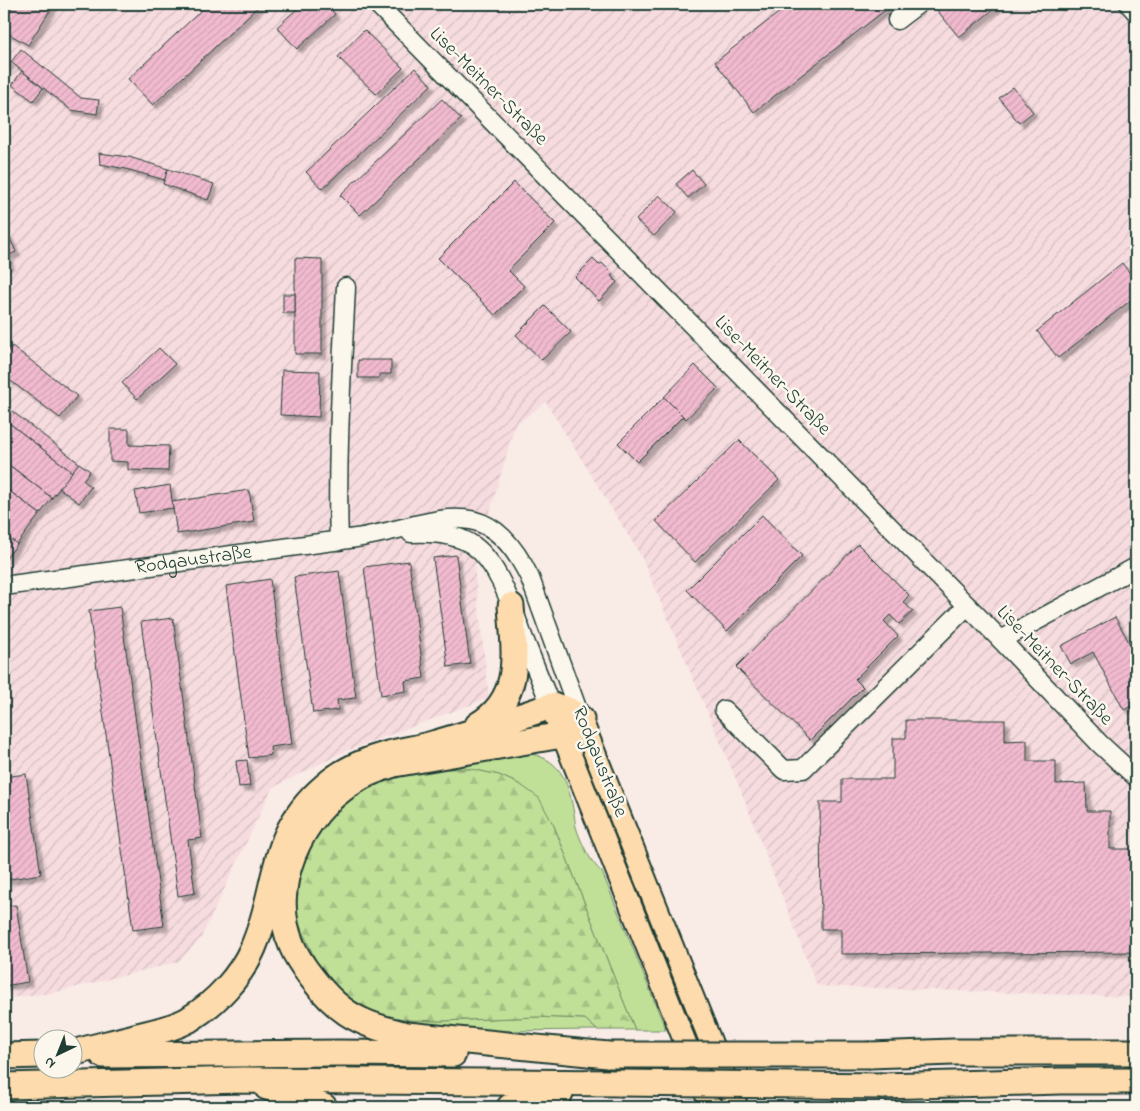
<svg xmlns="http://www.w3.org/2000/svg" width="1140" height="1111" font-family="'Indie Flower',sans-serif">
<style>
.industrial{fill:url(#industrial-furrows)}
.grass{fill:#c0df97;stroke:#708e66}
.forest{fill:url(#forest-firs);stroke:#708e66}
.building{fill:url(#building-hatch);stroke:#1f3d34;filter:url(#shadow)}
.lines{fill:none;stroke-linecap:round;stroke-linejoin:round}
.minor-casing{stroke:#1f3d34;stroke-width:21}
.major-casing{stroke:#1f3d34;stroke-width:25}
.highway-casing{stroke:#1f3d34;stroke-width:29}
.minor{stroke:#fbf7ec;stroke-width:18}
.major{stroke:#fedbac;stroke-width:21}
.highway{stroke:#fedbac;stroke-width:25}
.highway-bridge-casing{stroke:#1f3d34;stroke-width:29;stroke-linecap:butt}
.highway-bridge{stroke:#fedbac;stroke-width:25}
.labels{text-anchor:middle;dominant-baseline:central;stroke-width:5;stroke-linejoin:round;paint-order:stroke}
.street-label{font-size:20px;fill:#1f3d34;stroke:#fbf7ec}
</style>
<defs>
<pattern id="industrial-furrows" width="10" height="10" patternUnits="userSpaceOnUse" patternTransform="scale(1.25)"><rect width="10" height="10" fill="#f7dcdf"/><path d="M-1 1l2-2M0 10L10 0M9 11l2-2" fill="none" stroke="#d3bec0"/></pattern>
<pattern id="forest-firs" width="22" height="20" patternUnits="userSpaceOnUse" patternTransform="scale(1.25)"><rect width="22" height="20" fill="#c0df97"/><path d="M5 1l3.5 6h-7zM16 11l3.5 6h-7z" fill="#a5c083"/></pattern>
<pattern id="building-hatch" width="6" height="6" patternUnits="userSpaceOnUse" patternTransform="scale(1.25)"><rect width="6" height="6" fill="#f2bacf"/><path d="M-1 1l2-2M0 6l6-6M5 7l2-2" fill="none" stroke="#cfa1b2"/></pattern>
<filter id="shadow"><feDropShadow dx="4.5" dy="4.5" stdDeviation="1" flood-color="#0004"/></filter>
</defs>
<rect width="100%" height="100%" fill="#f9ebe6"/>
<filter id="ink" filterUnits="userSpaceOnUse"><feTurbulence type="fractalNoise" baseFrequency=".02" numOctaves="2"/><feDisplacementMap in="SourceGraphic" scale="10" xChannelSelector="R" yChannelSelector="G"/><feConvolveMatrix kernelMatrix="1 2 1 2 8 2 1 2 1" color-interpolation-filters="sRGB"/></filter>
<g filter="url(#ink)">
<polygon class="industrial" points="4,4 353,4 360,11 368,4 1136,4 1136,997 817,986 741,791 641,556 546,402 515,425 474,567 489,698 346,751 272,788 201,938 178,962 52,993 4,998"/>
<path class="grass" d="M531,754C563,760 569,786 574,814C575,819 575,825 577,830C582,844 590,862 602,872L666,1030H635L554,826L521,785L499,775L471,769H443L410,774L375,783L299,924L309,942L344,995L378,1014L409,1020L442,1021L536,1017L585,1019L597,1030L407,1032L359,1015L298,942L291,889L374,776L503,755Z"/>
<polygon class="forest" points="443,769 471,769 499,775 521,785 539,798 554,826 635,1030 597,1030 585,1019 536,1017 442,1021 409,1020 378,1014 344,995 317,963 299,924 296,908 296,892 301,865 311,843 328,818 349,798 375,783 410,774"/>
<g class="building">
<polygon points="14,4 54,4 28,45 4,31 4,20"/>
<polygon points="208,4 261,4 153,105 128,79"/>
<polygon points="302,4 326,4 335,14 297,49 277,27"/>
<polygon points="790,4 893,4 754,112 715,62"/>
<polygon points="942,4 1000,4 959,37 936,9"/>
<polygon points="364,30 403,68 376,94 338,57"/>
<polygon points="21,49 81,98 99,100 97,114 71,110 11,62"/>
<polygon points="4,58 11,62 4,72"/>
<polygon points="415,68 431,85 322,189 306,172"/>
<polygon points="22,71 43,88 33,101 12,85"/>
<polygon points="1013,87 1033,112 1019,123 999,98"/>
<polygon points="442,99 461,119 360,215 340,195"/>
<polygon points="99,153 129,157 168,169 165,180 126,169 100,164"/>
<polygon points="168,169 214,184 208,200 163,184"/>
<polygon points="692,170 704,184 688,198 676,184"/>
<polygon points="514,182 555,223 508,270 524,286 495,315 438,258"/>
<polygon points="659,195 677,212 654,236 636,220"/>
<polygon points="8,234 16,252 7,256 10,264 4,267 4,236"/>
<polygon points="295,258 322,259 322,354 295,354"/>
<polygon points="593,259 599,265 602,263 613,274 611,276 617,282 599,301 575,277"/>
<polygon points="1122,263 1136,281 1136,296 1058,358 1037,331"/>
<rect x="283" y="294" width="12" height="19"/>
<polygon points="545,306 571,332 542,360 516,335"/>
<polygon points="12,346 77,396 60,418 4,376 4,356"/>
<polygon points="159,348 175,364 137,399 122,383"/>
<polygon points="358,360 391,360 391,374 379,374 379,378 358,378"/>
<polygon points="695,365 718,388 686,419 664,397"/>
<polygon points="282,370 320,371 319,417 280,415"/>
<polygon points="664,397 683,416 637,462 618,443"/>
<polygon points="4,405 79,463 72,472 4,419"/>
<polygon points="4,419 72,472 52,498 4,461"/>
<polygon points="110,429 129,429 129,445 169,446 168,471 128,470 128,462 110,461"/>
<polygon points="739,440 779,480 695,562 656,521"/>
<polygon points="4,461 52,498 40,514 4,487"/>
<polygon points="79,463 90,471 83,480 91,487 79,503 59,488"/>
<polygon points="170,485 173,508 139,513 135,491"/>
<polygon points="4,487 40,514 17,544 4,534"/>
<polygon points="249,490 254,522 177,534 172,502"/>
<polygon points="762,515 802,556 727,631 687,590"/>
<polygon points="4,534 17,544 5,560 4,559"/>
<polygon points="858,544 909,595 903,602 913,611 899,624 890,615 884,621 898,636 855,679 863,687 810,740 736,667"/>
<polygon points="456,555 470,664 448,667 433,558"/>
<polygon points="409,561 424,678 405,681 406,691 381,695 364,567"/>
<polygon points="339,571 356,698 337,700 338,710 313,713 294,577"/>
<polygon points="270,579 292,744 270,747 271,755 249,758 226,586"/>
<polygon points="1136,598 1136,610 1131,601"/>
<polygon points="120,607 164,926 133,930 89,611"/>
<polygon points="1115,617 1136,655 1136,703 1124,710 1093,652 1071,664 1061,646"/>
<polygon points="173,618 202,838 188,840 195,893 178,896 141,622"/>
<polygon points="906,720 1005,720 1005,741 1027,740 1027,761 1056,761 1056,784 1086,783 1087,811 1110,811 1110,849 1130,849 1130,902 1136,902 1136,952 841,954 841,929 821,929 820,802 842,802 842,779 893,779 893,738 906,738"/>
<polygon points="247,760 250,786 239,787 236,761"/>
<polygon points="26,774 41,874 4,880 4,777"/>
<polygon points="16,905 28,982 4,986 4,906"/>
</g>
<g class="lines">
<defs>
<g id="minor">
<polyline points="377,4 1001,640 1100,744 1136,777"/>
<polyline points="1129,4 1136,12"/>
<polyline points="897,20 918,4"/>
<path d="M411,533C432,532 456,533 474,546C499,564 513,610 524,639C533,661 542,684 551,706"/>
<path d="M339,541C336,456 342,372 346,287"/>
<path id="s1" d="M4,586L356,538C435,526 485,485 530,578L581,719"/>
<polyline points="1001,640 1136,567"/>
<polyline points="724,710 784,770 803,769 967,606"/>
</g>
<g id="major">
<polyline points="551,706 711,1107"/>
<polyline points="581,719 737,1107"/>
</g>
<g id="highway">
<path d="M478,725C524,698 514,651 511,606"/>
<path d="M72,1053C94,1047 116,1042 138,1036C155,1032 173,1028 188,1020C216,1003 240,977 253,948C280,887 267,835 325,786C342,771 366,760 388,754C404,750 420,748 436,743C475,732 513,719 551,706C564,707 571,711 581,719C576,728 571,731 562,735L394,764C379,769 366,773 353,782C301,813 266,888 292,946C297,958 305,969 312,978C325,995 342,1012 360,1020C376,1028 391,1031 407,1035L608,1055"/>
<polyline points="103,1055 338,1053 453,1054"/>
<polyline points="870,1055 953,1052 1136,1052"/>
<polyline points="4,1056 42,1055"/>
<polyline points="4,1086 243,1080 620,1083"/>
<polyline points="882,1086 1060,1081 1136,1081"/>
<polyline points="267,1087 285,1092 324,1107"/>
<polyline points="510,1107 542,1095 560,1093"/>
</g>
</defs>
<use href="#minor" class="minor-casing"/>
<use href="#major" class="major-casing"/>
<use href="#highway" class="highway-casing"/>
<use href="#minor" class="minor"/>
<use href="#major" class="major"/>
<use href="#highway" class="highway"/>
<defs>
<g id="highway-bridge">
<polyline points="608,1055 870,1055"/>
<polyline points="620,1083 882,1086"/>
</g>
</defs>
<use href="#highway-bridge" class="highway-bridge-casing"/>
<use href="#highway-bridge" class="highway-bridge"/>
</g>
</g>
<g class="labels">
<g class="street-label">
<text transform="translate(488 87) rotate(45)">Lise-Meitner-Straße</text>
<text transform="translate(772 376) rotate(46)">Lise-Meitner-Straße</text>
<text stroke="none"><textPath href="#s1" startOffset="191">Rodgaustraße</textPath></text>
<text transform="translate(1054 666) rotate(46)">Lise-Meitner-Straße</text>
<text transform="translate(599 762) rotate(68)">Rodgaustraße</text>
</g>
</g>
<rect width="1140" height="1111" fill="none" stroke="#fbf7ec" stroke-width="20"/>
<rect x="10" y="10" width="1120" height="1091" fill="none" stroke="#1f3d34" stroke-width="2" filter="url(#ink)"/>
<g transform="translate(58 1054) rotate(223)"><circle r="24" fill="#fbf7ec" stroke="#a3ada2"/>
<path d="M0-4L9 19L0 12L-9 19Z" fill="#1f3d34"/>
<text y="-8" font-size="14" font-weight="bold" text-anchor="middle" fill="#1f3d34">N</text>
</g>
</svg>
